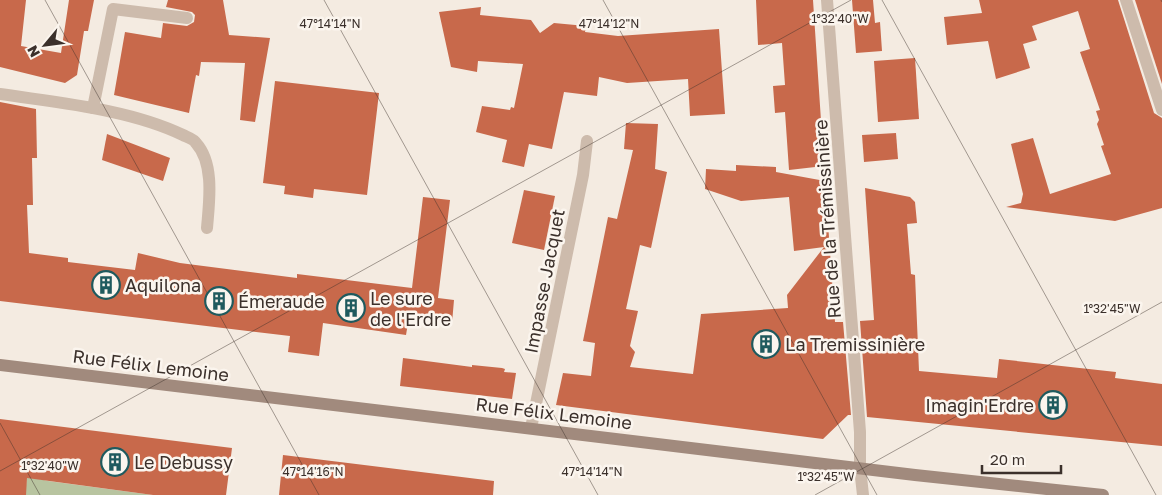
<svg xmlns="http://www.w3.org/2000/svg" width="1162" height="495" font-family="'Golos Text',sans-serif">
<style>
.green{fill:#b8c4a0}
.building{fill:#c8694b}
.lines{fill:none;stroke-linecap:round;stroke-linejoin:round}
.street{stroke:#cdbbac;stroke-width:12}
.secondary{stroke:#a18a7d;stroke-width:12}
.ticks{fill:none;stroke:#3b302b;stroke-width:1;stroke-opacity:0.45}
.labels{text-anchor:middle;dominant-baseline:central;stroke-width:5;stroke-linejoin:round;paint-order:stroke}
.street-label{font-size:18px;fill:#3b302b;stroke:#fbf5ee}
.poi-label{font-size:18px;fill:#3b302b;stroke:#fbf5ee;text-anchor:start}
.ticks-label{font-size:12px;text-anchor:middle;fill:#3b302b;stroke:#fbf5ee;stroke-width:5;stroke-linejoin:round;paint-order:stroke}
</style>
<rect width="100%" height="100%" fill="#f4ebe1"/>
<polygon class="green" points="27,476 48,481 153,495 25,495"/>
<g class="building">
<polygon points="0,0 26,0 21,46 61,53 69,0 94,0 88,31 84,31 77,75 65,83 0,67"/>
<polygon points="168,0 223,0 229,35 270,38 255,122 240,120 245,63 201,62 199,76 196,75 189,113 114,95 125,32 161,38 163,23 187,26 194,22 195,15 192,12 166,7"/>
<polygon points="756,0 813,0 824,166 789,170 785,112 775,113 773,86 785,85 782,43 758,45"/>
<polygon points="852,0 873,0 875,23 880,22 882,51 856,53"/>
<polygon points="979,0 1118,0 1154,113 1162,118 1162,208 1115,221 1006,207 1021,203 1023,194 1011,144 1033,138 1050,194 1111,174 1101,146 1104,145 1097,124 1099,120 1096,111 1100,110 1080,52 1090,49 1078,11 1032,26 1037,40 1023,44 1030,68 996,79 988,41 947,45 944,17 982,13"/>
<polygon points="1135,0 1162,0 1162,84"/>
<polygon points="481,7 480,15 531,20 540,33 554,23 586,26 585,32 618,36 719,29 725,114 690,116 688,79 627,83 599,77 597,96 564,92 552,149 529,144 524,167 502,162 507,140 476,132 482,106 510,110 511,107 514,108 523,64 478,61 477,72 451,67 439,12"/>
<polygon points="915,58 919,119 878,122 874,61"/>
<polygon points="275,81 379,93 367,195 314,189 313,198 284,194 285,186 263,183"/>
<polygon points="0,102 36,109 37,158 32,158 33,205 27,205 29,253 68,258 68,262 135,270 138,253 180,263 297,278 297,274 412,288 423,197 450,200 438,298 454,300 452,323 409,317 406,335 323,323 319,356 288,352 290,336 0,301"/>
<polygon points="626,123 658,124 655,169 667,172 651,248 640,245 626,309 638,311 630,346 635,352 630,367 693,374 701,314 788,308 787,295 824,247 794,251 789,197 741,201 705,189 706,169 736,171 736,165 776,167 776,172 825,181 835,322 843,322 851,415 848,415 823,439 556,405 563,373 591,376 595,343 583,341 608,217 617,219 633,150 624,149"/>
<polygon points="896,133 898,159 864,162 862,135"/>
<polygon points="107,134 170,158 163,181 102,160"/>
<polygon points="865,188 910,197 915,202 917,223 907,224 911,274 915,275 919,371 997,378 999,359 1116,372 1115,378 1162,384 1162,446 867,417 860,321 874,320"/>
<polygon points="524,190 555,196 544,250 512,243"/>
<polygon points="403,358 472,367 472,365 502,368 505,369 504,372 516,373 512,399 400,386"/>
<polygon points="0,419 232,448 226,495 153,495 27,478 26,495 0,495"/>
<polygon points="283,455 494,481 493,495 279,495"/>
</g>
<g class="lines">
<g class="street">
<polyline points="827,0 860,432 860,468 863,495"/>
<polyline points="1126,0 1162,110"/>
<path d="M0,94C59,103 129,109 183,135C187,137 194,139 196,143C215,164 209,203 207,228"/>
<polyline points="93,108 113,9 187,18"/>
<polyline points="531,428 583,175 587,141"/>
</g>
<polyline class="secondary" points="0,365 915,475 1103,495"/>
</g>
<path class="ticks" d="M45,0L319,495M324,0L598,495M603,0L877,495M882,0L1156,495M1161,0L1162,2M0,423L40,495M0,471L851,0M815,495L1162,302"/>
<defs>
<symbol id="building-ring" viewBox="-11 -11 22 22"><circle r="9.5" fill="#fbf5ee" stroke="#1f5a5e" stroke-width="1.5"/><path d="M-4-6H4V6H1V3H-1V6H-4ZM-2.5-4.3h1.7v1.8h-1.7ZM.8-4.3h1.7v1.8H.8ZM-2.5-1h1.7V.8h-1.7ZM.8-1h1.7V.8H.8Z" fill="#1f5a5e"/></symbol>
</defs>
<g fill-rule="evenodd">
<use href="#building-ring" x="90" y="269" width="32" height="32"/>
<use href="#building-ring" x="203" y="285" width="32" height="32"/>
<use href="#building-ring" x="335" y="292" width="32" height="32"/>
<use href="#building-ring" x="750" y="328" width="32" height="32"/>
<use href="#building-ring" x="1037" y="389" width="32" height="32"/>
<use href="#building-ring" x="99" y="446" width="32" height="32"/>
</g>
<g class="labels">
<g class="street-label">
<text transform="translate(827 219) rotate(-94)">Rue de la Trémissinière</text>
<text transform="translate(544 281) rotate(-79)">Impasse Jacquet</text>
<text transform="translate(151 365) rotate(7)">Rue Félix Lemoine</text>
<text transform="translate(554 413) rotate(7)">Rue Félix Lemoine</text>
</g>
<g class="poi-label">
<text x="125" y="285">Aquilona</text>
<text x="370" y="298">Le sure<tspan x="370" dy="21">de l'Erdre</tspan></text>
<text x="238" y="301">Émeraude</text>
<text x="785" y="344">La Tremissinière</text>
<text x="1034" y="405" text-anchor="end">Imagin'Erdre</text>
<text x="134" y="462">Le Debussy</text>
</g>
</g>
<g class="ticks-label">
<text x="840" y="23">1°32'40"W</text>
<text x="330" y="28">47°14'14"N</text>
<text x="609" y="28">47°14'12"N</text>
<text x="1112" y="313">1°32'45"W</text>
<text x="50" y="470">1°32'40"W</text>
<text x="313" y="476">47°14'16"N</text>
<text x="592" y="476">47°14'14"N</text>
<text x="826" y="481">1°32'45"W</text>
</g>
<g transform="translate(45 45) rotate(241)" stroke="#fbf5ee" stroke-width="4" paint-order="stroke">
<path d="M0-4L9 19L0 12L-9 19Z" fill="#3b302b"/>
<text y="-8" font-size="14" font-weight="bold" text-anchor="middle" fill="#3b302b">N</text>
</g>
<path d="M982 465v8h79v-8" fill="none" stroke="#3b302b" stroke-width="2.5"/>
<text x="990" y="465" font-size="15" fill="#3b302b" stroke="#fbf5ee" stroke-width="4" paint-order="stroke">20 m</text>
</svg>
